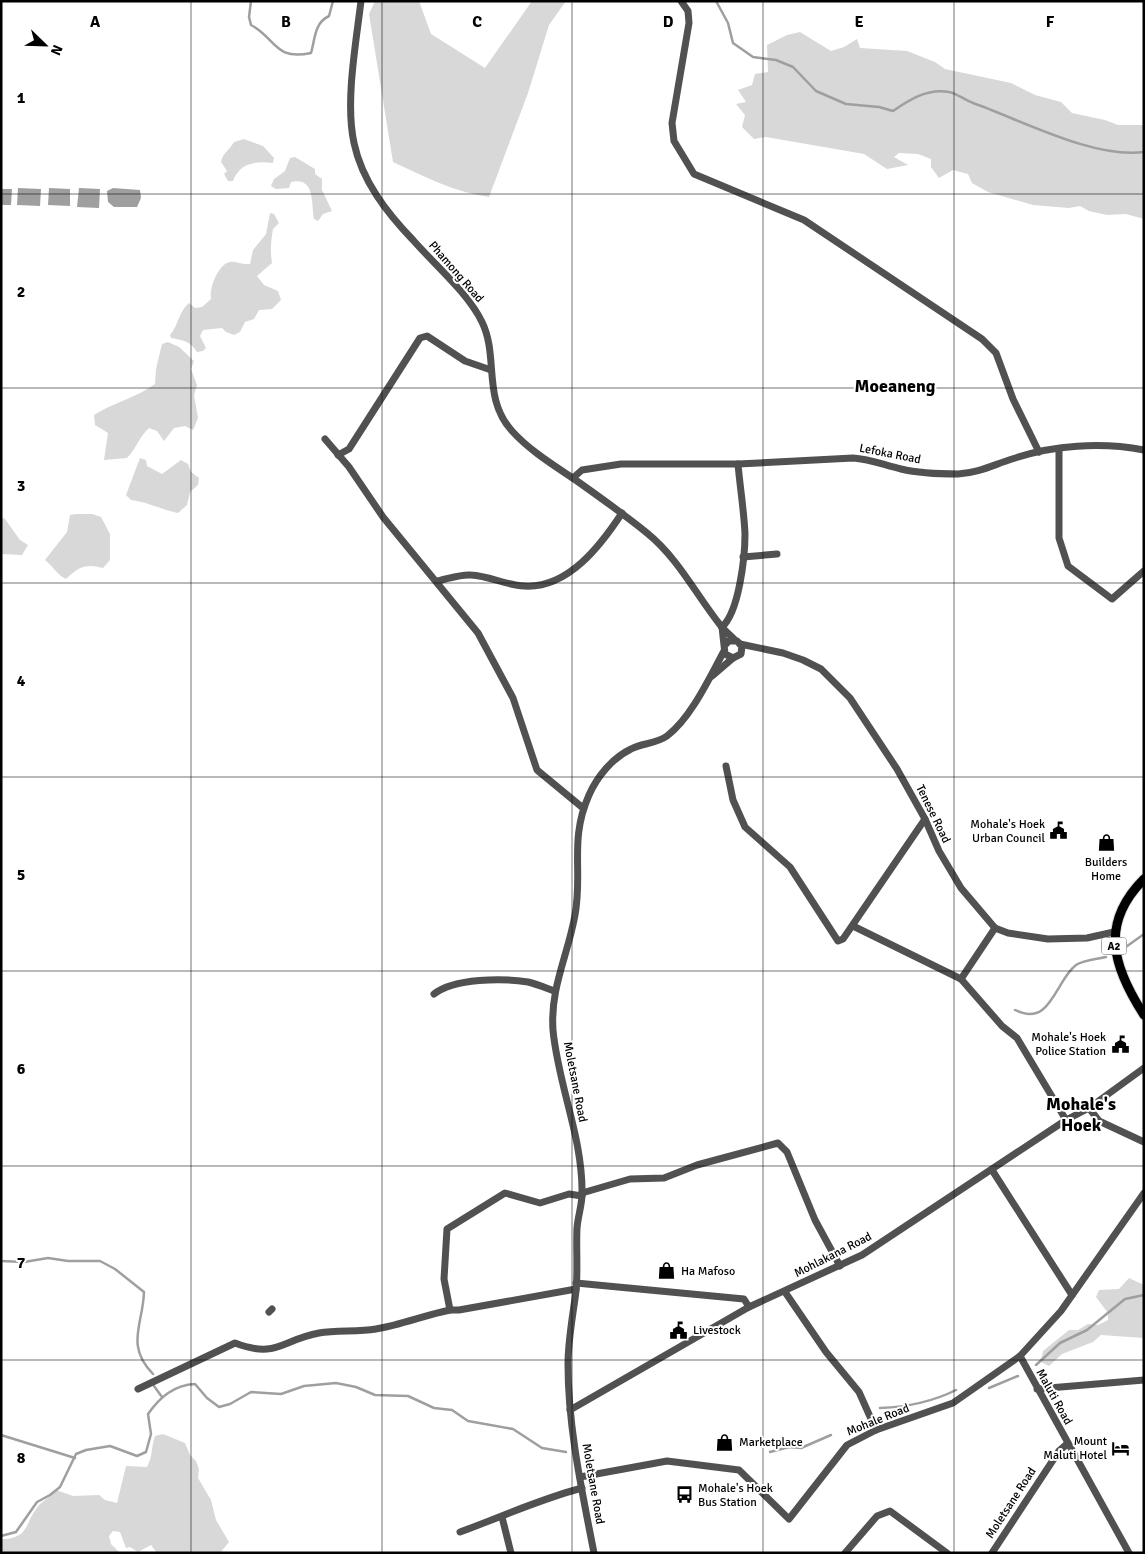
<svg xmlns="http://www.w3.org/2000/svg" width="1145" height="1554" font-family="Signika,sans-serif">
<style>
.green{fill:#d8d8d8}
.water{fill:#9f9f9f}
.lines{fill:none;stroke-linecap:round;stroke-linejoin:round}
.stream{stroke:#9f9f9f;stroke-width:2.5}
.major-casing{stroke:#dbdbdb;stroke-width:11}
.minor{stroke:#515151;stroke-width:7}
.major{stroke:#000;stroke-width:9}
.grid{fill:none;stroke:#000;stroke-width:1;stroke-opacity:0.55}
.labels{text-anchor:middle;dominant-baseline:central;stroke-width:4;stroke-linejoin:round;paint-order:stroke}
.shield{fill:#fff;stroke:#4c4c4c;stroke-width:1}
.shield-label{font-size:11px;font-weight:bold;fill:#000}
.street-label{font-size:12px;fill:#000;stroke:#fff}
.poi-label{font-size:12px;fill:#000;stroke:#fff;text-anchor:start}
.district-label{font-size:18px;font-weight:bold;fill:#000;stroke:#fff}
.grid-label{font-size:16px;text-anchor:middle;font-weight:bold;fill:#000;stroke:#fff;stroke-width:4;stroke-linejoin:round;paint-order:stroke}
</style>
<rect width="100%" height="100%" fill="#fff"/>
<g class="green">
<path d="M375,1H419L431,34L485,68L532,1H566L549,25L528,93L489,197C454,192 425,177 393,162L369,14Z"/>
<polygon points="800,32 831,51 844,47 857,39 860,48 907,51 935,62 945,69 1011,83 1035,95 1061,102 1072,113 1105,120 1118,125 1144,125 1144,219 1126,214 1107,215 1089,211 1080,206 1069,208 1033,205 988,192 972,183 968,174 953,170 939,178 931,167 931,159 918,154 899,153 894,157 908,165 887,169 864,154 766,137 754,139 742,127 745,115 736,104 746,102 738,90 752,85 755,74 768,72 767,45 787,35"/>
<path d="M244,139L263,146L274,158L273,163C256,161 240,162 233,181H228L224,174L227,171L221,162C223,152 229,151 234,142Z"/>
<path d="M295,157L315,169V174L322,179V190L332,211L323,214L318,221L314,219C311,205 316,176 291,182L289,188L276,189L271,186L274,179L285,171L290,158Z"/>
<path d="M270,213L274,214L279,223L273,229C271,241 270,250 272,263L257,276L264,285L278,291L281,300L272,309L259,310L254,319L245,322L240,332L234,335L226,332L222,328L203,330L200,336L206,348L203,351L197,352C190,341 183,340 171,338L170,335C179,325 178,312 189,303L195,308L202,307L211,299C209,289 218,264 230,262C235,261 243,265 250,264L253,250L266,234Z"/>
<path d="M168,342L179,347L194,361L191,369L197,385L194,395L198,418L193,430L185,426L174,428L164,441L157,431L149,428C139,437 136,449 127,458L104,460L108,433L95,425L94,415C114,402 136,398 155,384L156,369L162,344Z"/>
<path d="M140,458L146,460L147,466L162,474L181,460L188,464L191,472L199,478L198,485L190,492L187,505L178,513C162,510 148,502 131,500L126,495Z"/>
<path d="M76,514H92L101,517L110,534V560L103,568C86,563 78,567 66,579C57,575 53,566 45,560L67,532L70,515Z"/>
<polygon points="1,517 5,519 20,540 28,545 22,555 1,554"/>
<polygon points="1129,1278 1144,1285 1144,1338 1101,1335 1093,1342 1062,1354 1049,1366 1041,1362 1043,1351 1069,1330 1078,1330 1088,1324 1098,1325 1108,1320 1108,1313 1096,1297 1099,1290 1119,1289"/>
<path d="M163,1434L185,1443L190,1455L196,1461L199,1469L198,1478L211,1500L216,1520L229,1542L220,1553H157L151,1545L138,1552L130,1547L126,1548L120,1532L113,1531L109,1536L111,1544L120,1553H1V1539C30,1539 24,1523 39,1505C44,1500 51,1496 56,1490L73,1496L99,1495L105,1500L117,1503L126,1466L147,1467C153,1456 151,1447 155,1436Z"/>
</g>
<g class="water">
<polygon points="18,188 41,189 40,206 17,205"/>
<polygon points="49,188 70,189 70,206 48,205"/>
<polygon points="79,188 100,189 99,208 77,207"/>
<polygon points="113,188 140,190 141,198 137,207 114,207 108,202 107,191"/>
<polygon points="1,189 12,189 11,205 1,205"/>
</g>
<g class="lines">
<g class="stream">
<path d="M251,1L249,17L251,25C276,38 274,61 311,53C315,40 314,23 329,16L333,1"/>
<path d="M716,1L728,23L733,43L753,57L776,60L793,67L816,91L846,104L879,107L893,111C909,100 927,88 949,92C956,93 965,100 973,103C1021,120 1094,159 1144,152"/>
<polyline points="1123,949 1144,934"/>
<path d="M1015,1010C1051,1028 1055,981 1076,965C1083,960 1097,959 1106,957"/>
<path d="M1,1261L24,1262L48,1258L68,1261H100L115,1269L144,1292C143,1325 125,1345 153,1374"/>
<polyline points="1036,1365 1060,1343 1087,1330 1125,1299 1144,1295"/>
<polyline points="154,1386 162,1397"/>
<polyline points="989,1388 1018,1376"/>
<path d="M880,1408C907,1407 932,1402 956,1390"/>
<polyline points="1,1435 75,1458"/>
<polyline points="770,1452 789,1447 801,1448 831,1435"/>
<path d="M1,1536L16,1532L37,1502L50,1495L60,1487L76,1454L86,1450L110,1446L137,1456L146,1452L151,1434L148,1414C160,1397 174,1385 195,1384L207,1398L219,1407L230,1404L251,1392L281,1394L304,1386L336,1383L356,1387L375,1395L408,1396L434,1408L452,1410L468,1421L513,1429L542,1448L566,1452"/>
</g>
<defs>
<path id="major" d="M1144,879C1099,924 1113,967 1144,1015"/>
</defs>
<use href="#major" class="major-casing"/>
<g class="minor">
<path d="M361,1C356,43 345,102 354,143C362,181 387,213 413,240C434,264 468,293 482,322C499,357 482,398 512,431C530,451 555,466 577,481C601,498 625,515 647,533C679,559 696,595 721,626C725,631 730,635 735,640"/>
<polyline points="681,1 688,11 689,23 672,123 674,141 694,174 804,220 982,339 996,353 1013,399 1039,452"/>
<polyline points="325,439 349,467 383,517 478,633 513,698 537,770 583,808"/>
<polyline points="1059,449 1059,538 1068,566 1112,599 1144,571"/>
<polyline points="338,455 349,449 420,338 427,336 465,361 491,370"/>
<path d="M573,478L582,470L621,464H738L853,458C870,459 884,465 901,469C918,473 940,474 958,474C978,473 993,465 1012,459C1053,445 1101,442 1144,450"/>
<polyline points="743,557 777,554"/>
<path d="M437,581C448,579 460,574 471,575C489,576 506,585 524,586C568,589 601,545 622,513"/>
<path d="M722,627C739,612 745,557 745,534C744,511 740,487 738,464"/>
<polyline points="722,627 725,654 733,658 741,654 742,646 737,641 729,641 725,645"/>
<polyline points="740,644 783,653 803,660 821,669 850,698 897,769 925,819 939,851 961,888 995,928 1008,933 1048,939 1087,938 1114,932"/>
<polyline points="712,676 733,658"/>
<polyline points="726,766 733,800 745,827 790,867 838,941 843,939 925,819"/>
<polyline points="853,926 961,979 1002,1026 1017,1038 1066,1120"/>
<polyline points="961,979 995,928"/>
<path d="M434,994C454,978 503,978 528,982C537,984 546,988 554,991"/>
<polyline points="1089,1108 1099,1121 1144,1142"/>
<polyline points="992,1170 1072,1295"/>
<polyline points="582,1193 630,1179 664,1178 697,1165 778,1143 787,1152 815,1220 840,1266"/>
<polyline points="576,1283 744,1299 749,1307"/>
<polyline points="785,1292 826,1352 859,1392 876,1430"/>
<polyline points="450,1310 444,1279 447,1229 505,1193 540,1203 569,1194 582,1196"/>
<polyline points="269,1312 272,1309"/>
<polyline points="1020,1356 1129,1553"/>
<path d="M138,1389L235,1343C277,1359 281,1340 319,1333C337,1330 357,1332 376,1329C401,1325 425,1315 450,1310H459L576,1289"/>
<polyline points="1037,1389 1144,1380"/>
<polyline points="570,1410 749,1307 862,1255 1066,1120 1089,1108 1144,1068"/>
<polyline points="580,1477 667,1461 739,1470 789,1519 847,1445 876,1430 953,1403 1020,1356 1061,1311 1144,1193"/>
<polyline points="502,1517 511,1553"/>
<path d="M460,1532C501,1517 540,1499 582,1488"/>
<path d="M594,1553C582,1491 568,1428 568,1364C568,1340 573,1315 576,1291C578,1270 576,1249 577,1228C578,1216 582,1205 582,1194C583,1138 558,1085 553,1030C550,988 568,955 575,915C583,871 569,840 589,795C597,777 612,758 631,749C642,743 656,744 667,736C691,718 710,677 724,651"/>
<polyline points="845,1553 877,1516 890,1511 947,1553"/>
<polyline points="992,1553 1059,1451 1067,1444"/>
</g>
<use href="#major" class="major"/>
</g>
<path class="grid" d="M191,1V1553M382,1V1553M572,1V1553M763,1V1553M954,1V1553M1,194H1144M1,388H1144M1,583H1144M1,777H1144M1,971H1144M1,1166H1144M1,1360H1144"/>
<defs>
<symbol id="civic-bare" viewBox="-9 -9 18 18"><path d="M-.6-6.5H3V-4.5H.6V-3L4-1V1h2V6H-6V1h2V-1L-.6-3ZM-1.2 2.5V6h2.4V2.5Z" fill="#000" stroke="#fff" stroke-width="2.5" paint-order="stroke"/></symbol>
<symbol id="shop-bare" viewBox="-9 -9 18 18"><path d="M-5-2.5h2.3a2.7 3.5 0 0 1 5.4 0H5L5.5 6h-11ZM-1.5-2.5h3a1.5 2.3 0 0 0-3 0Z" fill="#000" stroke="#fff" stroke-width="2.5" paint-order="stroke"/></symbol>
<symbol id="hotel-bare" viewBox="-9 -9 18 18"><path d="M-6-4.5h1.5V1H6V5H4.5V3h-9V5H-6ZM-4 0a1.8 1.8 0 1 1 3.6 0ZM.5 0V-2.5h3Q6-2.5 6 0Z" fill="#000" stroke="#fff" stroke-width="2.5" paint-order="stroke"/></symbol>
<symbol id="bus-bare" viewBox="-9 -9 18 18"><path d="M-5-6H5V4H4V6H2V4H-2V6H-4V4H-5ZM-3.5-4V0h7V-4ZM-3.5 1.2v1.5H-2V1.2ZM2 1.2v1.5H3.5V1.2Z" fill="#000" stroke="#fff" stroke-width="2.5" paint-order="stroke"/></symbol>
</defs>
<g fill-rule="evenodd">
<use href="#civic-bare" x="1046" y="818" width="25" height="25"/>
<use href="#shop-bare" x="1094" y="830" width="25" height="25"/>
<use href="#civic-bare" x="1108" y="1032" width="25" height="25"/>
<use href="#shop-bare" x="654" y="1258" width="25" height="25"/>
<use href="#civic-bare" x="666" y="1318" width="25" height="25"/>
<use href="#shop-bare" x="712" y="1430" width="25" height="25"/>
<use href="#hotel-bare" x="1108" y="1436" width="25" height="25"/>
<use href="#bus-bare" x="672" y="1482" width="25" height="25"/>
</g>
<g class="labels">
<rect class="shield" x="1101.5" y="937.5" width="25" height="17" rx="4"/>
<g class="shield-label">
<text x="1114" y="946">A2</text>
</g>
<g class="street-label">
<text transform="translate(456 272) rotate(49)">Phamong Road</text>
<text transform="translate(890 454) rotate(11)">Lefoka Road</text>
<text transform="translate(933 814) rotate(64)">Tenese Road</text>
<text transform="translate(575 1082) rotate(79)">Moletsane Road</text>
<text transform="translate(833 1255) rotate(-27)">Mohlakana Road</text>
<text transform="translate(1054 1397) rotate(61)">Maluti Road</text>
<text transform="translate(878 1420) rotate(-22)">Mohale Road</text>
<text transform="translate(593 1484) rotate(80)">Moletsane Road</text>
<text transform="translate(1011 1503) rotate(-57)">Moletsane Road</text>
</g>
<g class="poi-label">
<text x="1045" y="824" text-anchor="end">Mohale's Hoek<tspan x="1045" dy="14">Urban Council</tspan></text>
<text x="1106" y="862" text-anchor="middle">Builders<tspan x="1106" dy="14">Home</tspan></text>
<text x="1106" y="1037" text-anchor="end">Mohale's Hoek<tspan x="1106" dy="14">Police Station</tspan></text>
<text x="681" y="1271">Ha Mafoso</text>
<text x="693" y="1330">Livestock</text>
<text x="1107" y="1441" text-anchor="end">Mount<tspan x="1107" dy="14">Maluti Hotel</tspan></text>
<text x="739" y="1442">Marketplace</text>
<text x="698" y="1488">Mohale's Hoek<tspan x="698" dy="14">Bus Station</tspan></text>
</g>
<g class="district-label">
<text x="895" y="386">Moeaneng</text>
<text x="1081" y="1104">Mohale's<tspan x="1081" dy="21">Hoek</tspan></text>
</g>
</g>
<g class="grid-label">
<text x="95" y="27">A</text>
<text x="286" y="27">B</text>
<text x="477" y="27">C</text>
<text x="668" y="27">D</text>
<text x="859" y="27">E</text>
<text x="1050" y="27">F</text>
<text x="21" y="103">1</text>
<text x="21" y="297">2</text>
<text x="21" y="491">3</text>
<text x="21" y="686">4</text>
<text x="21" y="880">5</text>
<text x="21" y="1074">6</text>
<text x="21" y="1268">7</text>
<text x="21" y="1463">8</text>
</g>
<rect width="1145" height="1554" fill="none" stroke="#000000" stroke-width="5"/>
<g transform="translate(45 45) rotate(113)" stroke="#ffffff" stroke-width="4" paint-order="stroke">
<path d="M0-4L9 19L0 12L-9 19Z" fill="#000000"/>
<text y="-8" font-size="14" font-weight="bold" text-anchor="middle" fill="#000000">N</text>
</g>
</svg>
